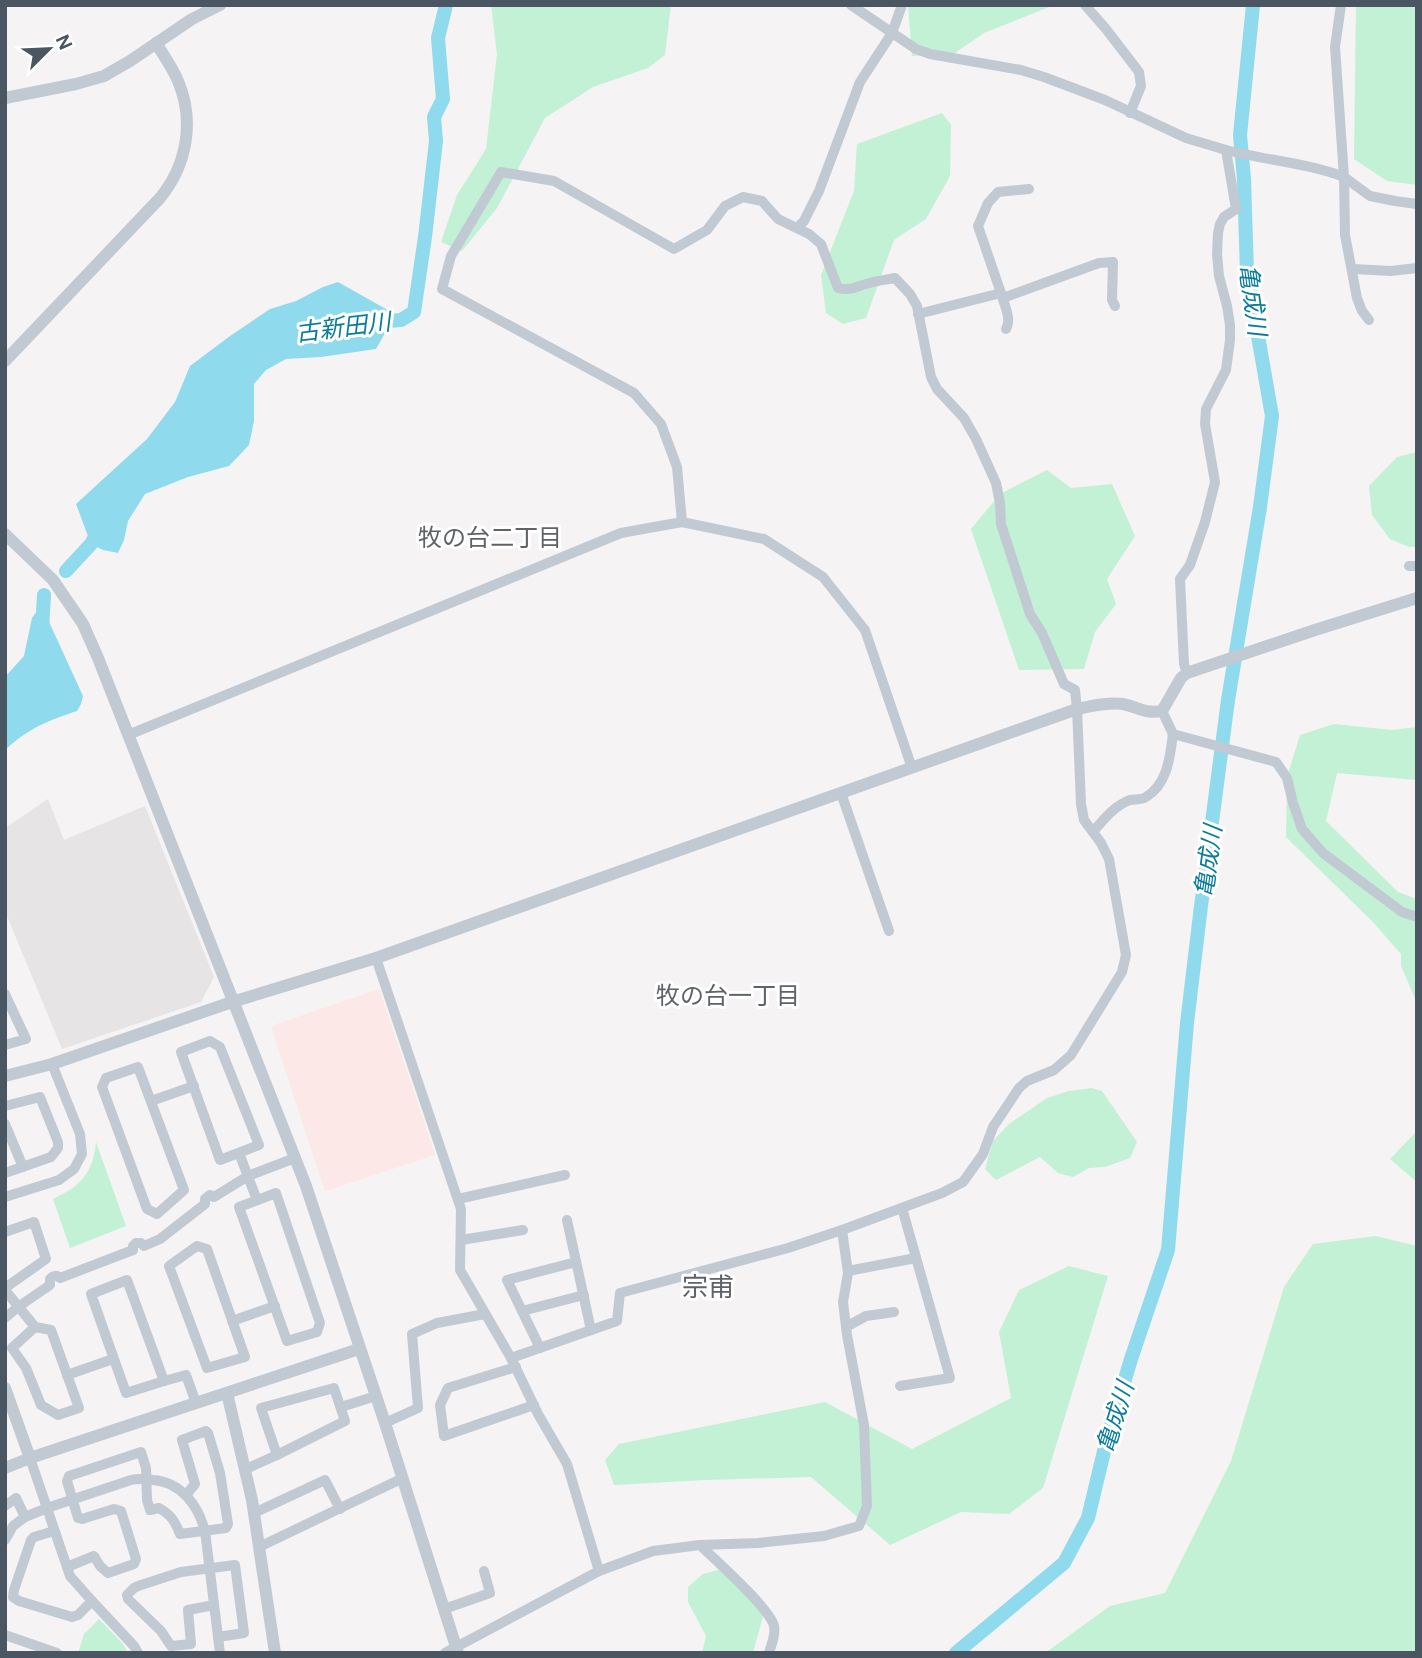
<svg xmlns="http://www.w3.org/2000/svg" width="1422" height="1658" font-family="'DM Sans','Noto Sans JP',sans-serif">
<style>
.education{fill:#e6e4e5}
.medical{fill:#fce8e6}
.green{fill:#c3f1d5}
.water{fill:#90daee}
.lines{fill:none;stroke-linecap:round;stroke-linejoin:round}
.river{stroke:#90daee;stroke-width:14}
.minor{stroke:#c1cad2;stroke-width:10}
.tertiary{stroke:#c1cad2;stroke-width:12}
.labels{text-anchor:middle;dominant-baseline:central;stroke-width:6;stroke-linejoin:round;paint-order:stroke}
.water-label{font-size:24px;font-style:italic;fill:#0c7c9b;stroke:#fff}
.neighbourhood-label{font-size:24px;fill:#5f6368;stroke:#fff}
.quarter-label{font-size:26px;fill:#5f6368;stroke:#fff}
</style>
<rect width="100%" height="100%" fill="#f5f3f3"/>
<polygon class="education" points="48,799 64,840 145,806 214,977 201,1002 62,1049 5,911 5,828"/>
<polygon class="medical" points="379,989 435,1155 325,1191 271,1026"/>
<g class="green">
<polygon points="491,5 671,5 665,55 648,68 593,87 545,118 497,208 462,251 441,242 457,195 486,149 497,54"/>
<polygon points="908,5 1054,5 984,33 955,53 912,56"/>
<polygon points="1356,5 1417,5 1417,185 1387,181 1354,159"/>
<polygon points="942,113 951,125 950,176 926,219 894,240 866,318 843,324 826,313 821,275 854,191 857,144"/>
<polygon points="1417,452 1417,547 1409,547 1390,539 1372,515 1369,486 1397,457"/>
<polygon points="1047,470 1071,488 1112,484 1135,536 1107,579 1116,604 1095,632 1084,669 1019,670 971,529 1000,494"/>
<polygon points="1334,724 1392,730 1417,727 1417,780 1337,773 1326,821 1398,892 1417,899 1417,1003 1401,966 1401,954 1372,921 1286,837 1287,777 1300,735"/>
<polygon points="1092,1088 1102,1091 1137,1142 1130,1158 1105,1167 1089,1168 1073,1177 1058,1173 1040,1157 996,1180 985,1169 993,1141 1009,1124 1047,1098 1069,1091"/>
<polygon points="1417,1131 1417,1182 1390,1159"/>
<path d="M96,1142L126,1226L70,1248L53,1199C81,1186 93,1173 96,1142Z"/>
<polygon points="1376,1236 1417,1246 1417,1653 1190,1653 1189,1651 1183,1653 1045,1653 1110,1606 1165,1593 1231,1461 1284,1287 1313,1244"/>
<polygon points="1069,1266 1108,1276 1043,1488 1009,1514 961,1512 890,1545 811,1477 705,1480 614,1485 605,1460 619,1444 825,1402 912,1449 1011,1398 999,1332 1019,1290"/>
<polygon points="722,1569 752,1588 763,1616 753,1653 702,1653 706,1636 688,1602 688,1587 703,1574"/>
<polygon points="99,1619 123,1644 128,1653 78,1653 84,1634"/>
</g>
<g class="water">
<polygon points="338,282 393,313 392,321 376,349 321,357 286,359 266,370 254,384 254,421 249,445 229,466 188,477 145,494 128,521 124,540 118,553 103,550 91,544 76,504 147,439 175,402 190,366 230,336 270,309 296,301 323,287"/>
<path d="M42,610L50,624L83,696L81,704L77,711C47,721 29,728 5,750V677L24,656L32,618L37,611Z"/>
</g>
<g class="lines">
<g class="river">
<polyline points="374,322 401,320 414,312 425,237 436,141 434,117 443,99 438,38 446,5"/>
<polyline points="66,571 91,544 100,528"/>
<polyline points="42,629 44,595"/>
<polyline points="956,1653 1064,1563 1088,1518 1106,1443 1131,1359 1168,1250 1187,1023 1201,906 1228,700 1260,507 1272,416 1247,273 1244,179 1240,135 1253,5"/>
</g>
<g class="minor">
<polyline points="851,5 916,49 930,54 1021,70 1044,77 1105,100 1186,138 1226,150 1236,209 1224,217 1220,224 1218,233 1217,254 1219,276 1227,306 1230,325 1230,340 1226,370 1206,409 1205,424 1215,482 1205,522 1190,565 1180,579 1184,664 1187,673"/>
<polyline points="1085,5 1106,29 1139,72 1141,86 1130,113"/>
<polyline points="1341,5 1335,47 1344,177 1370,196 1395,201 1417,204"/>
<path d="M1226,150C1265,160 1307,163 1344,177L1345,235L1357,298L1362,311L1369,320"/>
<polyline points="797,228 804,221 819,191 860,82 892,33 902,5"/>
<polyline points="1353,269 1391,271 1417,268"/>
<path d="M1001,293C1004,304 1012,319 1006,329"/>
<polyline points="1003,298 1099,263 1113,262 1112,300 1115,306"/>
<polyline points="918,314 1001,293 978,226 988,203 998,192 1029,189"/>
<polyline points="1409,566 1417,566"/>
<polyline points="1162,711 1173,734 1276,762 1287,778 1293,803 1302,829 1323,853 1402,912 1417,917"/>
<polyline points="128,735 621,533 682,522 764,539 823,577 865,630 912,768"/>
<polyline points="841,793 889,931"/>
<path d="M1093,832C1103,820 1115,805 1130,800C1135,799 1142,800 1146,797C1168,784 1170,756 1173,734"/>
<polyline points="376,958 461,1209 460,1270 511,1358 538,1414 567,1464 599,1571"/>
<polyline points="5,994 10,1005"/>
<polyline points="5,1006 10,1005 26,1039 5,1045"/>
<polygon points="210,1041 220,1047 259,1145 220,1160 181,1052"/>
<polygon points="138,1067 184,1190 157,1214 147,1209 102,1087 106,1078"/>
<polyline points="151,1101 194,1086"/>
<polyline points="5,1106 40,1097 58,1142 58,1148 51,1157 5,1173"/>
<polyline points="5,1124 23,1167"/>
<polyline points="239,1153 257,1200"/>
<polygon points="276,1193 320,1323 317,1332 287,1341 239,1207"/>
<polyline points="5,1197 59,1180 74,1169 82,1154 80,1134 52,1064"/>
<polyline points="458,1199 565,1175"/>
<polyline points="567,1220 591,1330"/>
<polyline points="5,1232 34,1222 46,1259 5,1288"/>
<polyline points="461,1240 523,1230"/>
<polygon points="197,1246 207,1249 245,1357 207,1368 169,1266"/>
<polyline points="848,1271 916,1258"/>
<polygon points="127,1280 164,1381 126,1393 91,1294"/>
<polyline points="5,1290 35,1327 51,1330 79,1408 58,1415 41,1405 26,1368 12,1348 35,1327"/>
<polyline points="522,1311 584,1295"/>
<path d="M5,1318L18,1307L50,1285V1279C53,1275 57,1275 60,1278L133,1250V1246L136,1243H141L144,1246L160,1239L205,1204V1199L210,1195L214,1197L248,1176L295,1158"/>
<polyline points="232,1321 275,1306"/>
<polyline points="846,1327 866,1316 894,1312"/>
<polyline points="540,1348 507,1280 576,1262"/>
<path d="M511,1358L617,1321L620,1293L788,1248L842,1230L942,1193L963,1182L983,1154L993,1127L1019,1088L1027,1081L1054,1070L1071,1055L1122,972L1126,955L1109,859L1101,843L1084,820L1081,804L1077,709L1075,690L1064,684L1042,633L1030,614L1001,524L1000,503L996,483L976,439L964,418L937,389L931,377L917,306L910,294L895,278C885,280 875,281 866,284C855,287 849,291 838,288L821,244L809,234L778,219L762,201L743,197L725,206L707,230L674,249L554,181L501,172L451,256L442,289L634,393L661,424L677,467L682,522"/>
<polyline points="516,1367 448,1388 440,1405 444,1436 534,1405"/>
<polyline points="67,1375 113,1359"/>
<polyline points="164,1381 186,1375 196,1403"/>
<polyline points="900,1386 950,1378 902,1208"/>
<polygon points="334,1388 345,1421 277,1455 261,1408"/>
<polyline points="341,1407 376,1396"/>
<polyline points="385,1423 418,1408 412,1334 437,1323 485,1314"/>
<polyline points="30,1458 70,1576 92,1601 134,1646 138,1653"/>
<polyline points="246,1469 277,1455"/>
<polyline points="5,1506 16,1498 25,1517"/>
<polyline points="254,1513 325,1480 340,1509"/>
<polyline points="54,1531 34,1537 31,1540 14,1590 13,1597 19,1601 72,1617 78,1615 92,1601"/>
<path d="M5,1540L13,1526L25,1517L47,1508L131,1480C139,1478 145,1479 153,1480C181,1482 198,1505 205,1531L220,1653"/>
<path d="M700,1545C715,1560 770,1608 774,1626C776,1636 771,1645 769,1653"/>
<polyline points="259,1547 403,1478"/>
<path d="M67,1567L94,1556L100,1566L108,1573L134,1564L136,1559L121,1511L114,1509L82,1519L78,1518L67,1481L69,1476L141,1452L146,1468L147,1500L150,1510L159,1508C171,1515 175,1521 180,1534L226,1528L228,1524L220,1473L208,1433L206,1431L182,1440L195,1484L186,1495"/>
<polyline points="214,1605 188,1610 191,1644 171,1646 161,1631 128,1599 127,1595 134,1588 138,1586 181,1572 235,1565 244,1633 218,1637"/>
<polyline points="444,1609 490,1593 484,1571"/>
<polyline points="5,1635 57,1653"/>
<polyline points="445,1653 599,1571 653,1551 700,1545 758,1543 824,1536 859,1526 867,1506 864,1425 847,1335 843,1302 848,1273 842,1230"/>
</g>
<g class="tertiary">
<polyline points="5,98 76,84 104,76 130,61 192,19 220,5"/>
<path d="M5,361L160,198C187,165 195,121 178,81C172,67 164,56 156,43"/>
<polyline points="5,534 53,580 83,624 98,658 306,1186 385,1423 458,1653"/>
<path d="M5,1076L52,1064L232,1002L376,958L1077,709C1092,706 1108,702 1123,704C1139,707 1144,714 1162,711L1181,678L1187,673L1315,630L1417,598"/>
<polyline points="5,1388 30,1458"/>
<polyline points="227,1393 252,1500 275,1653"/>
<polyline points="5,1468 30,1458 359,1349"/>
</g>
</g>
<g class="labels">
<g class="water-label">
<text transform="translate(1253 300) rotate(82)">亀成川</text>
<text transform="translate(343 327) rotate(-7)">古新田川</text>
<text transform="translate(1208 861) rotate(-82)">亀成川</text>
<text transform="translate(1115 1417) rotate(-73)">亀成川</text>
</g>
<g class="neighbourhood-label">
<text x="490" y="537">牧の台二丁目</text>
<text x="728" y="995">牧の台一丁目</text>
</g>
<g class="quarter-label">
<text x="708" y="1287">宗甫</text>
</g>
</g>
<rect width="1422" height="1658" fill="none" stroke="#4a5661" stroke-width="14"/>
<g transform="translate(49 49) rotate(66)" stroke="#ffffff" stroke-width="5" paint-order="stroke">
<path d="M0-5L12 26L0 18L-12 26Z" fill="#4a5661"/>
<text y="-10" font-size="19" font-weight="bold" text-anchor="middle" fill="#4a5661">N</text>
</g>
</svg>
